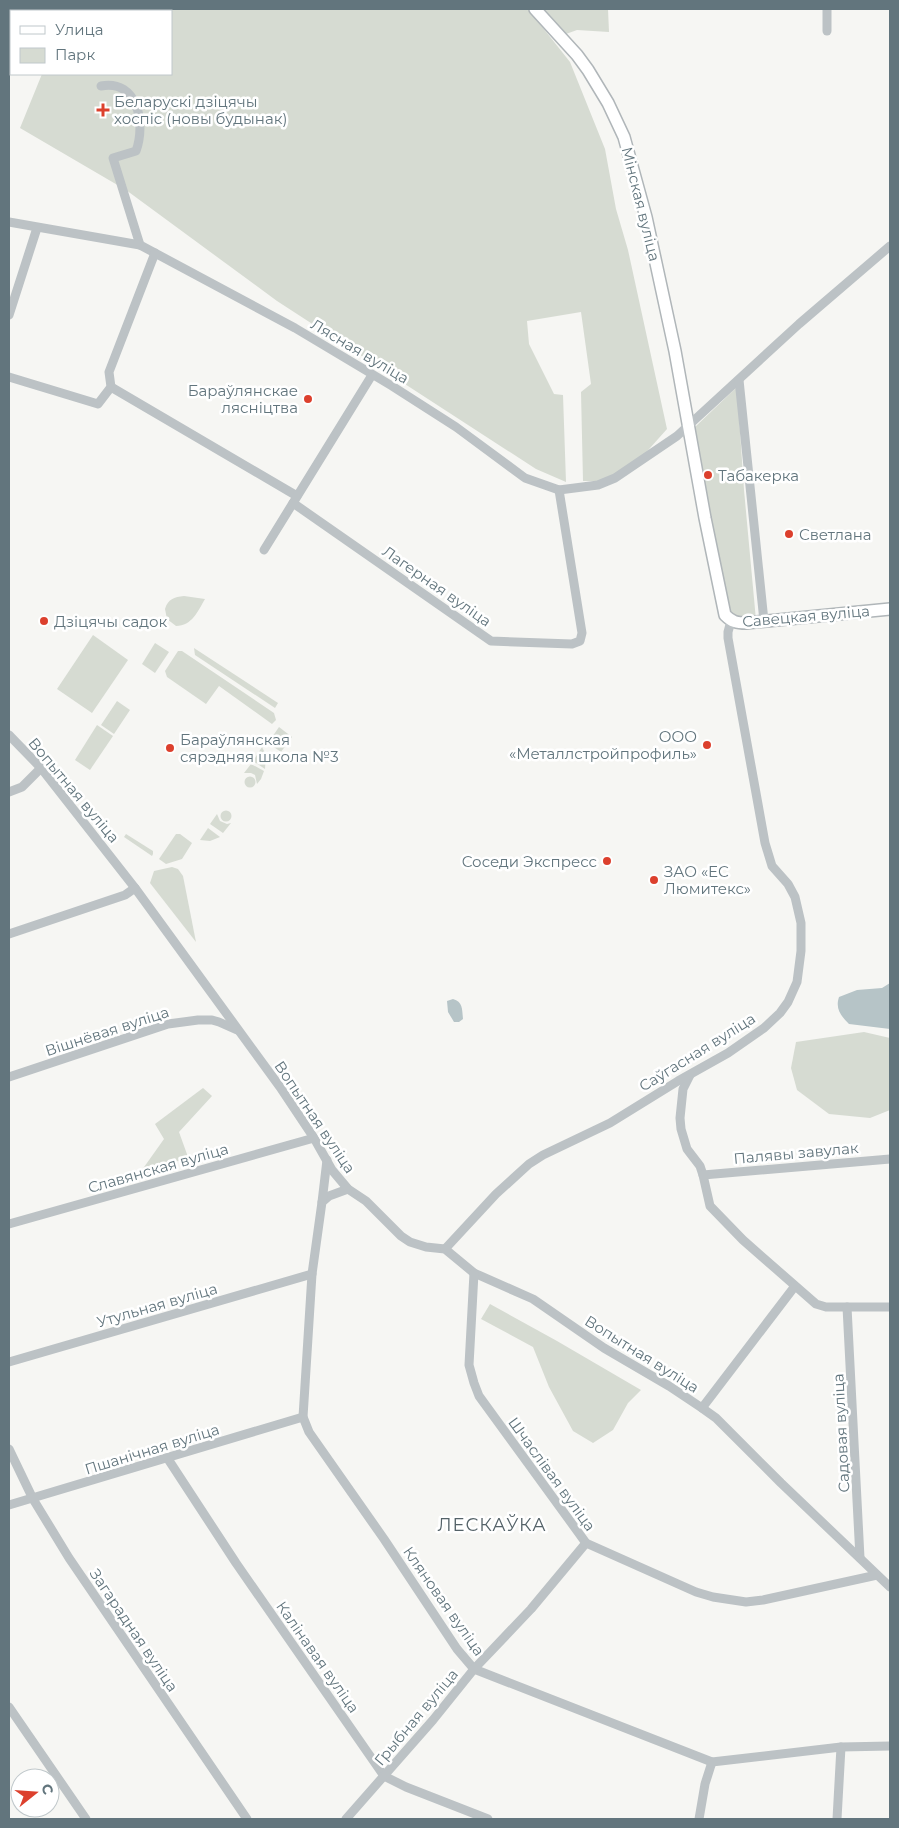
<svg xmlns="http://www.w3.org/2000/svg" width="899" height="1828" font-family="Montserrat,sans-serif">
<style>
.green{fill:#d6dbd2}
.water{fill:#b6c4c7}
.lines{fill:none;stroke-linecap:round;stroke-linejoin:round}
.major-casing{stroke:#b0b6b9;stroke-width:14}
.minor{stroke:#bcc2c5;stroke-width:9}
.major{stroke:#fff;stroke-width:11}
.poi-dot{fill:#dc402d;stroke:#fff;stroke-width:2}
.labels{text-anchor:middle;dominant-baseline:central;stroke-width:5;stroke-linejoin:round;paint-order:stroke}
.poi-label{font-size:15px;fill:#62757d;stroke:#fff;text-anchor:start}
.street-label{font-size:15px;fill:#62757d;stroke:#fff}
.quarter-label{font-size:18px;letter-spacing:1px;fill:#546268;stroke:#fff}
</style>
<rect width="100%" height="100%" fill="#f6f6f3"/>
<g class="green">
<polygon points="68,9 528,9 570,62 605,149 616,209 628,250 667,429 642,457 605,481 583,481 581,392 591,384 581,312 527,321 529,344 554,394 563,395 566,482 536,469 277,301 126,190 20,128 42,74 171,74 171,11 67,11"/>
<polygon points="543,9 608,9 609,32 577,30 566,34"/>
<path d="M737,387L744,490L756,620C738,618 735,620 725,604L695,427Z"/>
<path d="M184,596L205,599C198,611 192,626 176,626L167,619L165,609C168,599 174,597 184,596Z"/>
<polygon points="93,635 128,660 92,713 57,689"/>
<polygon points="155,643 169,652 155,673 142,664"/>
<polygon points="194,648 278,703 275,708 195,655"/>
<polygon points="178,651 182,651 274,713 276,720 272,724 219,686 206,704 167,677 165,671"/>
<polygon points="117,701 130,710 114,734 101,725"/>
<polygon points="97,725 113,736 90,770 75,760"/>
<polygon points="279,727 292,737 281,752 268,743"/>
<polygon points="262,747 266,755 265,769 253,761"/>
<polygon points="251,764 264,771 261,779 257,784 255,775 251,773 244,773"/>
<circle cx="250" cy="782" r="5.5"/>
<circle cx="226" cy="816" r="5.5"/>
<polygon points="217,814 220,821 227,824 231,823 223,833 210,824"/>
<polygon points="208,828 220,837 210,841 200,840"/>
<polygon points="126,834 153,851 153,854 152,856 124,837"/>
<polygon points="176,834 180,834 192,843 182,859 166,864 159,859"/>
<polygon points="172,867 178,869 183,876 196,942 150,883 154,871"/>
<polygon points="864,1032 890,1038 890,1110 870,1118 829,1114 797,1090 791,1068 796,1042"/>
<polygon points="203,1088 212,1096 179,1132 188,1157 137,1177 164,1139 155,1124"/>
<polygon points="490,1304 557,1341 641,1390 628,1403 613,1430 593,1443 573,1431 549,1387 533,1347 481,1319"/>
</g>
<g class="water">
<path d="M890,983V1029L849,1024C841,1016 835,1009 839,997L857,990L882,988Z"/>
<path d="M453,999C463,1002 462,1009 463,1019L459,1022H454L448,1012L447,1001Z"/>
</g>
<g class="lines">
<defs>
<path id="major" d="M535,9L577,55L588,70L608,103L624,137L646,217L675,351L705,518L725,615C732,622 737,623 746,623L890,609"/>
</defs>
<use href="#major" class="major-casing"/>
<g class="minor">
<polyline points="827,31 827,9"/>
<path d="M101,86C138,79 146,124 136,151L113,158L140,245"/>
<polyline points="9,222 140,245 295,328 392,386 456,427 525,478 559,490 598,485 615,478 677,436 799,324 890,246"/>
<polyline points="9,315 37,228"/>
<polyline points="9,377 98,404 111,387 109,372 155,253"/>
<polyline points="739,380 764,621"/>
<polyline points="111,387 297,496"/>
<polyline points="293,503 491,641 572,644 580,641 582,633 559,490"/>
<polyline points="264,550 372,375"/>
<polyline points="9,735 41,768 135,888 280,1087 314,1138 332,1170 348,1189 366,1201 401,1236 410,1242 426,1247 445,1249 474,1273 533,1299 604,1348 669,1386 702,1408 716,1418 781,1483 890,1587"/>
<polyline points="9,792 22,787 41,768"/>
<polyline points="9,934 125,895 135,888"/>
<polyline points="690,1075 683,1089 680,1118 681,1129 687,1149 700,1166 703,1175 710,1206 743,1240 816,1304 826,1307 890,1307"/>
<polyline points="9,1077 168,1024 198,1020 212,1020 219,1022 237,1030"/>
<polyline points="703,1175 890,1159"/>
<polyline points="348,1189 329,1196 322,1202 312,1274 303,1417 309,1432 384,1539 457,1649 474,1669 712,1762 841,1747 890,1746"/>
<polyline points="322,1202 327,1160"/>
<polyline points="9,1224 314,1138"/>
<polyline points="445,1249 496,1194 529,1164 543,1155 610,1123 678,1081 728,1053 764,1028 780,1013 788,1002 797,982 801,951 801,923 795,897 788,884 772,866 765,843 728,638 728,632 731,621"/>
<polyline points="474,1273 469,1365 474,1383 479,1396 586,1543 696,1592 713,1597 746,1602 763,1600 877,1575"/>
<polyline points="847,1307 860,1558"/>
<polyline points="9,1362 312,1274"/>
<polyline points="702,1408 795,1286"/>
<polyline points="9,1449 33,1499 69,1558 247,1819"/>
<polyline points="168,1459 236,1563 384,1776 406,1787 488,1819"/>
<polyline points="9,1505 303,1417"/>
<polyline points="9,1707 86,1819"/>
<polyline points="346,1819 433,1720 474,1669 531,1609 586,1543"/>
<polyline points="699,1819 705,1784 712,1762"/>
<polyline points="837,1819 841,1747"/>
</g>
<use href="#major" class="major"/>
</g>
<g class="poi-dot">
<path d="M100.5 102.5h5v5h5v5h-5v5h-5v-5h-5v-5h5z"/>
<circle cx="308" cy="399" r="5"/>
<circle cx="708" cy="475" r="5"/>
<circle cx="789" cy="534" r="5"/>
<circle cx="44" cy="621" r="5"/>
<circle cx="707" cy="745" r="5"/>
<circle cx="170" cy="748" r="5"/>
<circle cx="607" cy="861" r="5"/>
<circle cx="654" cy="880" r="5"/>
</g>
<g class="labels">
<g class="poi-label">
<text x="114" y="101">Беларускі дзіцячы<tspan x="114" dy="17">хоспіс (новы будынак)</tspan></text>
<text x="298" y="390" text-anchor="end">Бараўлянскае<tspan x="298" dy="17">лясніцтва</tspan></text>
<text x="718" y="475">Табакерка</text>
<text x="799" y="534">Светлана</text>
<text x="54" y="621">Дзіцячы садок</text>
<text x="697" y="736" text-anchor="end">ООО<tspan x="697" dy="17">«Металлстройпрофиль»</tspan></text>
<text x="180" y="739">Бараўлянская<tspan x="180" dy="17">сярэдняя школа №3</tspan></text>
<text x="597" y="861" text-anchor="end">Соседи Экспресс</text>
<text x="664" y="871">ЗАО «ЕС<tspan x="664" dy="17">Люмитекс»</tspan></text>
</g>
<g class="street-label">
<text transform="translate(641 204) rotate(76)">Мінская вуліца</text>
<text transform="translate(360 351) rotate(31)">Лясная вуліца</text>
<text transform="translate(437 586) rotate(35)">Лагерная вуліца</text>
<text transform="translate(806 616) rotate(-5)">Савецкая вуліца</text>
<text transform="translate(74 790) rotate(50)">Вопытная вуліца</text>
<text transform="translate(107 1031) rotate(-18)">Вішнёвая вуліца</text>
<text transform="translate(697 1052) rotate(-32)">Саўгасная вуліца</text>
<text transform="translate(315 1117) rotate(56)">Вопытная вуліца</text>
<text transform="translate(796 1153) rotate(-5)">Палявы завулак</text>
<text transform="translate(158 1168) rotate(-16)">Славянская вуліца</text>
<text transform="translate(157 1305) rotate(-16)">Утульная вуліца</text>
<text transform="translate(642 1354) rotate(32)">Вопытная вуліца</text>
<text transform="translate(841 1433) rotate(-93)">Садовая вуліца</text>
<text transform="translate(152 1449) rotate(-17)">Пшанічная вуліца</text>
<text transform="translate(552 1474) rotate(54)">Шчаслівая вуліца</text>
<text transform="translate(444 1601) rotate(55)">Кляновая вуліца</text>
<text transform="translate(134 1630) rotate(56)">Загарадная вуліца</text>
<text transform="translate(318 1657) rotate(55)">Калінавая вуліца</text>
<text transform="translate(416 1717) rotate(-50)">Грыбная вуліца</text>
</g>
<g class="quarter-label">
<text x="492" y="1525">ЛЕСКАЎКА</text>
</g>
</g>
<rect width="899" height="1828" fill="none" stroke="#62757d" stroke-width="20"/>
<rect x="10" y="10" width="162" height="65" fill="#ffffff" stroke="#c0c8cb"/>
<rect x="20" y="26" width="25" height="8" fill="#ffffff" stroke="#c0c8cb"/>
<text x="55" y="35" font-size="15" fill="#62757d">Улица</text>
<rect x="20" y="48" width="25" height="15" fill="#d6dbd2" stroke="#c0c8cb"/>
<text x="55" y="60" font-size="15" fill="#62757d">Парк</text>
<g transform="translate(35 1793) rotate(73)"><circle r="24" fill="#ffffff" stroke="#c0c8cb"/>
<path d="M0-4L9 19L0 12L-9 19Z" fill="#dc402d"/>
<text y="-8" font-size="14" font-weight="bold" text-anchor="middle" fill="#62757d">С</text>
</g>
</svg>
